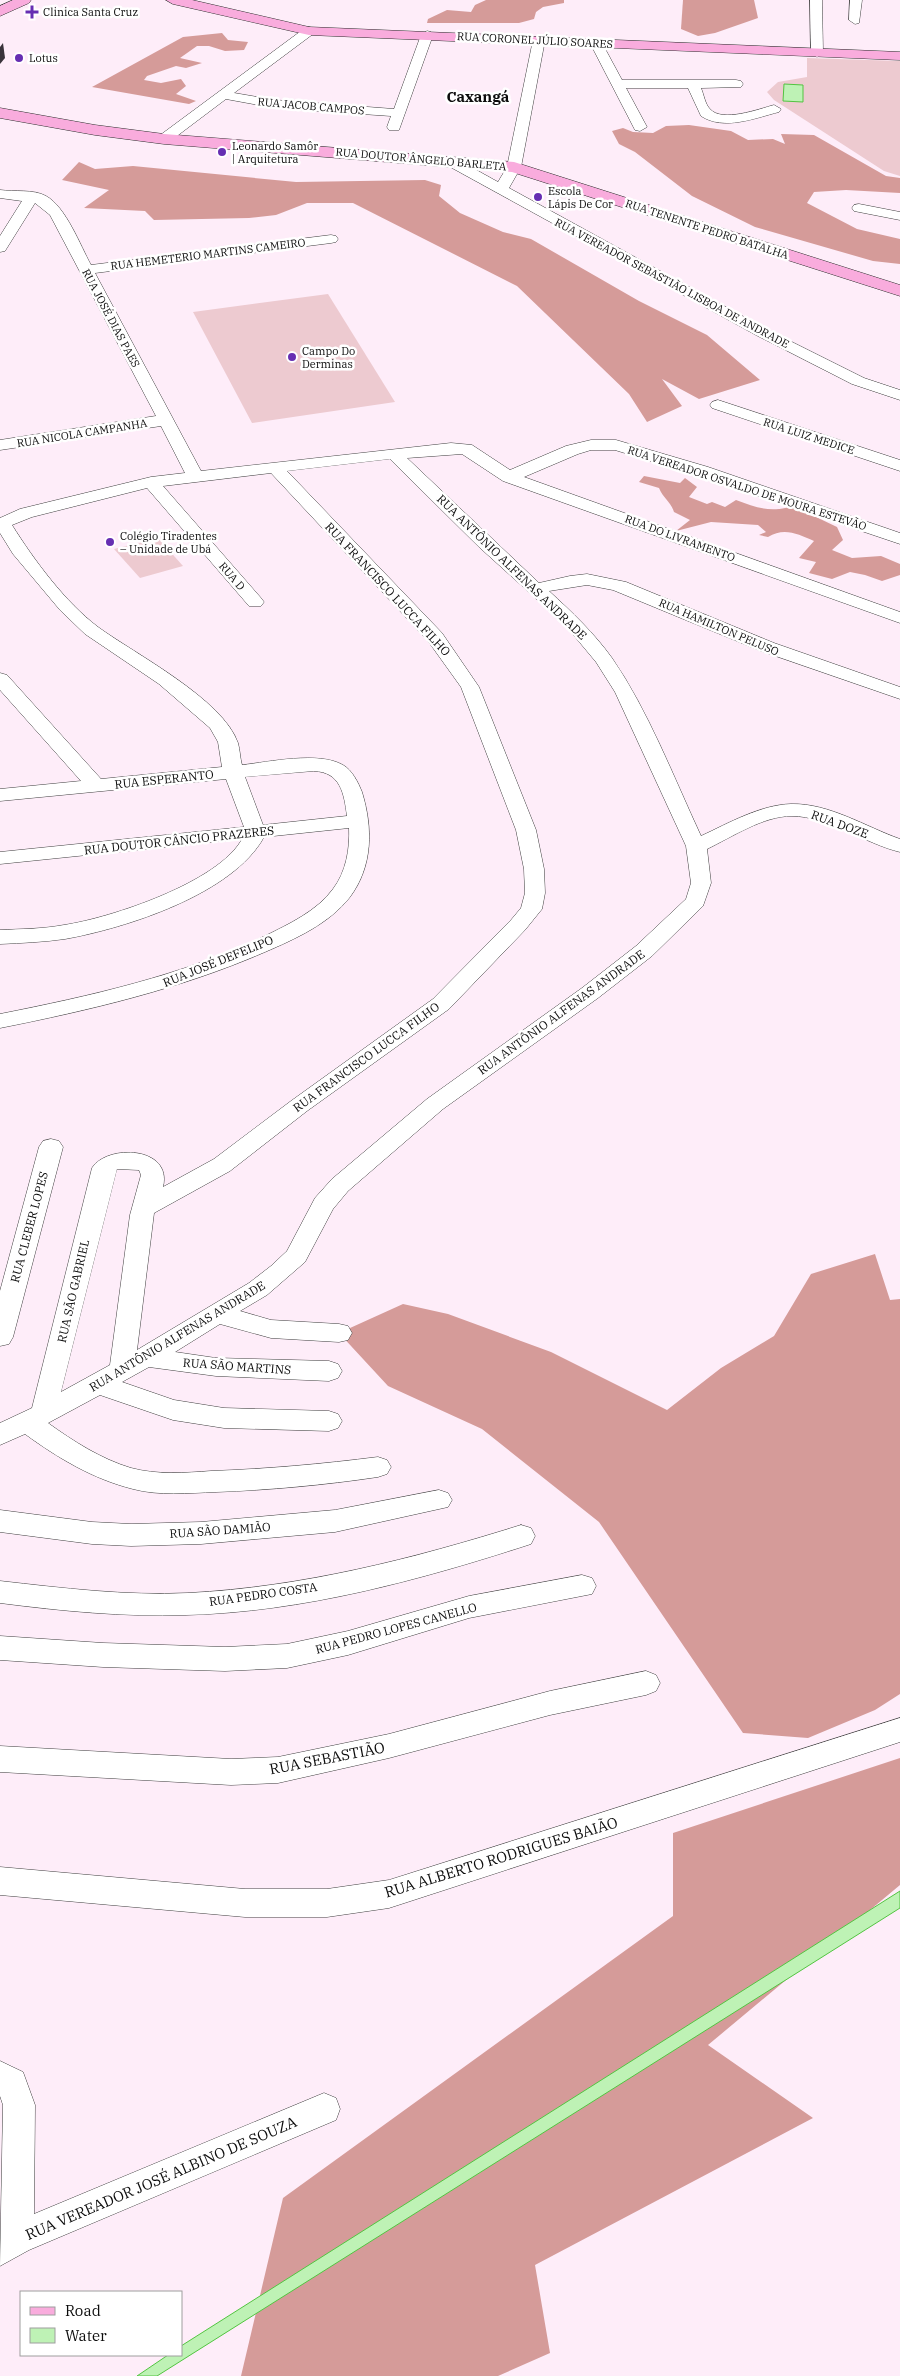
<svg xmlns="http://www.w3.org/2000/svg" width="900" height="2376" font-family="'IBM Plex Serif',serif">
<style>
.forest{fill:#d59b99}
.pitch{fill:#edcad0}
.water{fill:#bef2b5;stroke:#52c441}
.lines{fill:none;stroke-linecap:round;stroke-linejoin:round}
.street-casing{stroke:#3f3f3f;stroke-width:1}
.secondary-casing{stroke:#2e2e2e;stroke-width:1}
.street{fill:#fff;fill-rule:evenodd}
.secondary{fill:#f9acdd;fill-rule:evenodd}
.shaded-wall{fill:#39333b}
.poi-dot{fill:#662eb2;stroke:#fff;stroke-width:2}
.labels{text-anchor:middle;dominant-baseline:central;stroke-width:5;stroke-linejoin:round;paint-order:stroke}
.far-poi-label{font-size:11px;fill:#0c0c0c;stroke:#fff;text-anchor:start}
.far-street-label{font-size:11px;fill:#0c0c0c;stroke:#fff}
.street-label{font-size:12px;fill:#0c0c0c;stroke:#fff}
.far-district-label{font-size:15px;font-weight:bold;fill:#0c0c0c;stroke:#fff}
.near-street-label{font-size:15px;fill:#0c0c0c;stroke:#fff}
</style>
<rect width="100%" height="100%" fill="#feedf9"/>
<g class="forest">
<polygon points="486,0 564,0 564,3 543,7 536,12 534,19 519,23 427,23 428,19 447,10 471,12 475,5"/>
<polygon points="683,0 754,0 758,18 715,33 698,36 681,29"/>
<polygon points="222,33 228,40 248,42 244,50 225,51 209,46 197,46 180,58 202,63 186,68 176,66 147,76 144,80 161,83 181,79 186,86 176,94 196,101 189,104 92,87 183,37"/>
<polygon points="689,125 731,131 748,140 773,139 785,144 781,134 814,135 886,176 900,178 900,193 846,190 814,192 807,203 857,229 900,239 900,264 873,261 755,227 692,196 635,152 619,144 612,131 623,128 633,132 653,133 666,126"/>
<polygon points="79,162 95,169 133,166 296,182 425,180 441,185 439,196 460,213 503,232 531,239 639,301 707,335 760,380 699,399 662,379 682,406 647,422 629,394 517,286 353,203 307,203 276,215 249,218 154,220 145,211 84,208 109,190 62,180"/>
<path d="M644,476L680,483L685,478L697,487L689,497L707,504L712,502L725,507L736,500C757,508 771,513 793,506L837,527L843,540L832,550L852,558L881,556L900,564V575L882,581L865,575L850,572L832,579L809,573L816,562L799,558L814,541C798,534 784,527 768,537L759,535L766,532L758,525L711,522L676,531L690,520L674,512C671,502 663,498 659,488L639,482Z"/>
<polygon points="875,1254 890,1300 900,1299 900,1694 875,1710 808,1738 743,1733 599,1522 482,1429 388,1386 339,1333 403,1304 448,1314 551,1352 667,1410 721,1368 774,1336 811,1274"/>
<polygon points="900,1758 900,1885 708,2045 813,2118 535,2265 550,2353 498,2376 241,2376 283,2198 673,1916 673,1833"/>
</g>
<g class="pitch">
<polygon points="807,58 900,61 900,176 884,171 774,100 767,92 778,82 807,77"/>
<polygon points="328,294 395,402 252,423 193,312"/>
<polygon points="158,538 183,566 140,578 114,549"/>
</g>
<g class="water">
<polygon points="784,84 803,85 803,102 783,101"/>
<polygon points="900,1891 900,1908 157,2376 137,2376 168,2355 181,2355 181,2346"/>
</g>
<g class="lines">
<defs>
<g id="street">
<polygon points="810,0 822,0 823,53 817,57 811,53"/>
<polygon points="850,0 862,0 859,23 855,24 849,20"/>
<polygon points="309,27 313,28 315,31 313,34 234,93 275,100 394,109 421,35 427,31 431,32 433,35 399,130 389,130 387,127 391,116 275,108 226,99 169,142 159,142 157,139 159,136 305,28"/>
<polygon points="539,36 545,40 521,167 509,188 766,329 864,378 900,390 900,400 852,384 756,335 443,163 441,160 443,157 453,157 498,182 507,167 533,40"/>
<path d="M596,39L602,43L622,80H736L741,81L743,84L741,87L701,88C704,95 705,104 710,109C722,123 759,109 774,105L781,109L779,112C755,118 724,131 701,116L688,88H626L647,127L640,131L635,130L590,43Z"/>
<path d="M0,190C14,192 34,189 46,196C66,207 80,245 91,265L331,235L336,236L338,239L336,242L331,243L95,273L201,471L451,443L472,445L510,470L566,446L591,440H616L708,467L900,533V544L696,475L615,450H591L578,454L524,477L900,612V623L503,481L462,454L407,458L539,583L570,576L587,574L626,582L774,643L900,687V699L761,651L613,590L587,585L549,591C572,612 594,633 612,658C648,710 674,778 701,836C729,823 760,805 791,804C829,803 866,827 900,839V852C866,844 827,816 792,816C763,816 732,837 707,849L711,883L703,906L652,956L598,998L443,1109L348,1191L333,1209L305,1262L267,1295L240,1311L271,1320L339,1324L348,1326L352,1333L348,1340L339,1342L271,1338L220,1324L175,1352L216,1358L329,1361L338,1364L342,1371L338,1378L329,1381L216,1376L149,1367L122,1382L174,1400L224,1408L329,1411L338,1414L342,1421L338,1428L329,1431L224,1428L173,1420L100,1395L48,1423C73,1441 101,1459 131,1468C157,1475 185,1473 211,1471C267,1469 323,1464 378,1457L387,1460L391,1467L387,1474L378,1477C324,1485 270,1490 216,1492C188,1493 159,1496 133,1489C93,1479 58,1458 25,1434L0,1445V1423L32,1408L92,1168C107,1144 173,1146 163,1187L214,1159L291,1101L433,999L511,920L521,908L525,893L524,869L516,830L461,687L428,641L271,473L163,486L261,598L264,602L261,606H249L147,488L32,517L12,525C34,560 65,602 98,627C135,654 223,699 238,743C240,750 240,758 242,765C269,762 319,751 343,765C352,770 358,782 362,792C373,828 373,866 350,897C329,924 295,939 265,952C180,989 90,1010 0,1028V1014C90,996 181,976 265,936C289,924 317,911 333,889C346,872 350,849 349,828L264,837C233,894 126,928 65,939C44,942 22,943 0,944V930C21,929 43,929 64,925C111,918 219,882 242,839L0,864V852L244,827L226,779L0,801V789L81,781L0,690V673L7,675L101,779L222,767L218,742L210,728L159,684L85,634L60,610L13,554L0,533V518L20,509L151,477L185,473L161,426L0,450V440L156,416L50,215L35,203L5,251L0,252V236L22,201L0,198ZM390,459L479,547L552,613L576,638L596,662L615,692L686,846L691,883L686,899L636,946L582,988L427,1099L332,1179L315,1198L287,1251L271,1266L249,1283L137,1350L154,1213L230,1171L307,1111L449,1009L525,930L542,909L545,893L544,869L536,830L479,687L442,633L287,471ZM314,771C341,772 344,794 347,816L263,825L245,777ZM117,1169L139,1170L141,1175L130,1215L110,1365L61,1392Z"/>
<polygon points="859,204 900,212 900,220 854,211 852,208 854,205"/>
<polygon points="718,400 900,460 900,471 712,408 710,405 712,402"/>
<polygon points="51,1139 59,1141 63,1147 13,1337 9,1344 0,1346 0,1291 39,1147 43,1141"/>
<polygon points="439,1490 448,1493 452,1500 448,1507 335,1532 201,1544 131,1546 92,1544 0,1532 0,1510 92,1522 131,1524 201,1522 335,1510"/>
<path d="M521,1525L531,1528L535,1536L531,1544C420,1580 303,1612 186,1615C123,1617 62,1611 0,1603V1581C62,1588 126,1596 188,1593C302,1587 413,1559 521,1525Z"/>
<polygon points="582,1575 592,1578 596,1586 592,1594 469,1618 348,1655 287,1668 225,1671 103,1667 0,1660 0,1636 103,1643 225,1647 287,1644 348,1631 469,1596"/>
<polygon points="646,1671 656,1675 660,1683 656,1691 646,1695 550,1715 389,1758 278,1783 231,1785 0,1772 0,1746 231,1759 278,1757 389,1734 550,1691"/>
<polygon points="900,1718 900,1742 389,1908 327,1917 245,1917 0,1895 0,1867 245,1889 327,1889 389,1880"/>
<polygon points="0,2061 23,2072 35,2105 34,2214 324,2093 336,2098 340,2109 336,2120 29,2250 0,2266 3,2105 0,2096"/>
</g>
<g id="secondary">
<polygon points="13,0 31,0 29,3 0,16 0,6"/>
<polygon points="166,0 192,0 309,27 900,52 900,60 309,35 173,4"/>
<polygon points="0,108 95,125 164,134 514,162 900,285 900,296 512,172 164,144 95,135 0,118"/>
</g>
</defs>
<use href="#street" class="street-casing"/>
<use href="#secondary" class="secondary-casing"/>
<use href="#street" class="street"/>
<use href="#secondary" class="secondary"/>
</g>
<polygon class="shaded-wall" points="3,43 5,58 0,64 0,47"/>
<g class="poi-dot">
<path d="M29.5 4.5h5v5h5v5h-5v5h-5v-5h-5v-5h5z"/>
<circle cx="19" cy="58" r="5"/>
<circle cx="222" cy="152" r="5"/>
<circle cx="538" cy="197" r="5"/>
<circle cx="292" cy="357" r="5"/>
<circle cx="110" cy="542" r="5"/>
</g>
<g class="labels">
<g class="far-poi-label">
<text x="43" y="12">Clinica Santa Cruz</text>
<text x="29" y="58">Lotus</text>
<text x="232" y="146">Leonardo Samôr<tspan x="232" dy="13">| Arquitetura</tspan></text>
<text x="548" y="191">Escola<tspan x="548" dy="13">Lápis De Cor</tspan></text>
<text x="302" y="351">Campo Do<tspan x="302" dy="13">Derminas</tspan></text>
<text x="120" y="536">Colégio Tiradentes<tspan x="120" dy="13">– Unidade de Ubá</tspan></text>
</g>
<g class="far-street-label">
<text transform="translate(535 40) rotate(3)">RUA CORONEL JÚLIO SOARES</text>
<text transform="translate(311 106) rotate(5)">RUA JACOB CAMPOS</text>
<text transform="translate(421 159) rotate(5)">RUA DOUTOR ÂNGELO BARLETA</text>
<text transform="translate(707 229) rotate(18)">RUA TENENTE PEDRO BATALHA</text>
<text transform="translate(208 254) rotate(-7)">RUA HEMETERIO MARTINS CAMEIRO</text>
<text transform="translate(672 283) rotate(28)">RUA VEREADOR SEBASTIÃO LISBOA DE ANDRADE</text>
<text transform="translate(111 318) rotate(62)">RUA JOSÉ DIAS PAES</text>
<text transform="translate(82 433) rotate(-9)">RUA NICOLA CAMPANHA</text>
<text transform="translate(809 436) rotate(18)">RUA LUIZ MEDICE</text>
<text transform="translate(747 488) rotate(18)">RUA VEREADOR OSVALDO DE MOURA ESTEVÃO</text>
<text transform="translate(680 538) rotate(20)">RUA DO LIVRAMENTO</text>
<text transform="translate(232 576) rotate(49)">RUA D</text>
<text transform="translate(719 627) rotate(23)">RUA HAMILTON PELUSO</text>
</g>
<g class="street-label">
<text transform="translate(512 567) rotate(44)">RUA ANTÔNIO ALFENAS ANDRADE</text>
<text transform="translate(388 589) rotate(47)">RUA FRANCISCO LUCCA FILHO</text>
<text transform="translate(164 779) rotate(-6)">RUA ESPERANTO</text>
<text transform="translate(840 824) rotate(20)">RUA DOZE</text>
<text transform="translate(179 840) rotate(-6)">RUA DOUTOR CÂNCIO PRAZERES</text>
<text transform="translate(218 961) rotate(-22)">RUA JOSÉ DEFELIPO</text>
<text transform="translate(561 1012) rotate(-36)">RUA ANTÔNIO ALFENAS ANDRADE</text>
<text transform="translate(366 1057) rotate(-36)">RUA FRANCISCO LUCCA FILHO</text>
<text transform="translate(29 1227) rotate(-75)">RUA CLEBER LOPES</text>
<text transform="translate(73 1291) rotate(-77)">RUA SÃO GABRIEL</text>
<text transform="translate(177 1336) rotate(-31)">RUA ANTÔNIO ALFENAS ANDRADE</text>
<text transform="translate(237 1366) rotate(4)">RUA SÃO MARTINS</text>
<text transform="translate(220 1530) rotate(-4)">RUA SÃO DAMIÃO</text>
<text transform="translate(263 1594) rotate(-8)">RUA PEDRO COSTA</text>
<text transform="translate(396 1628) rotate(-15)">RUA PEDRO LOPES CANELLO</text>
</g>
<g class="far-district-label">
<text x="478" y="96">Caxangá</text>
</g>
<g class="near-street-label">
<text transform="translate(327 1758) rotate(-11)">RUA SEBASTIÃO</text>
<text transform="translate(501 1857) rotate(-17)">RUA ALBERTO RODRIGUES BAIÃO</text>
<text transform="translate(161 2178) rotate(-23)">RUA VEREADOR JOSÉ ALBINO DE SOUZA</text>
</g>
</g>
<rect x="20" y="2291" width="162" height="65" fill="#ffffff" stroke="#9e9e9e"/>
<rect x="30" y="2307" width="25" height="8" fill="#f9acdd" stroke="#9e9e9e"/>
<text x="65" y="2316" font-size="15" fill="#0c0c0c">Road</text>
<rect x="30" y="2328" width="25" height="15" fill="#bef2b5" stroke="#9e9e9e"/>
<text x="65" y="2341" font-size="15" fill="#0c0c0c">Water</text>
</svg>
